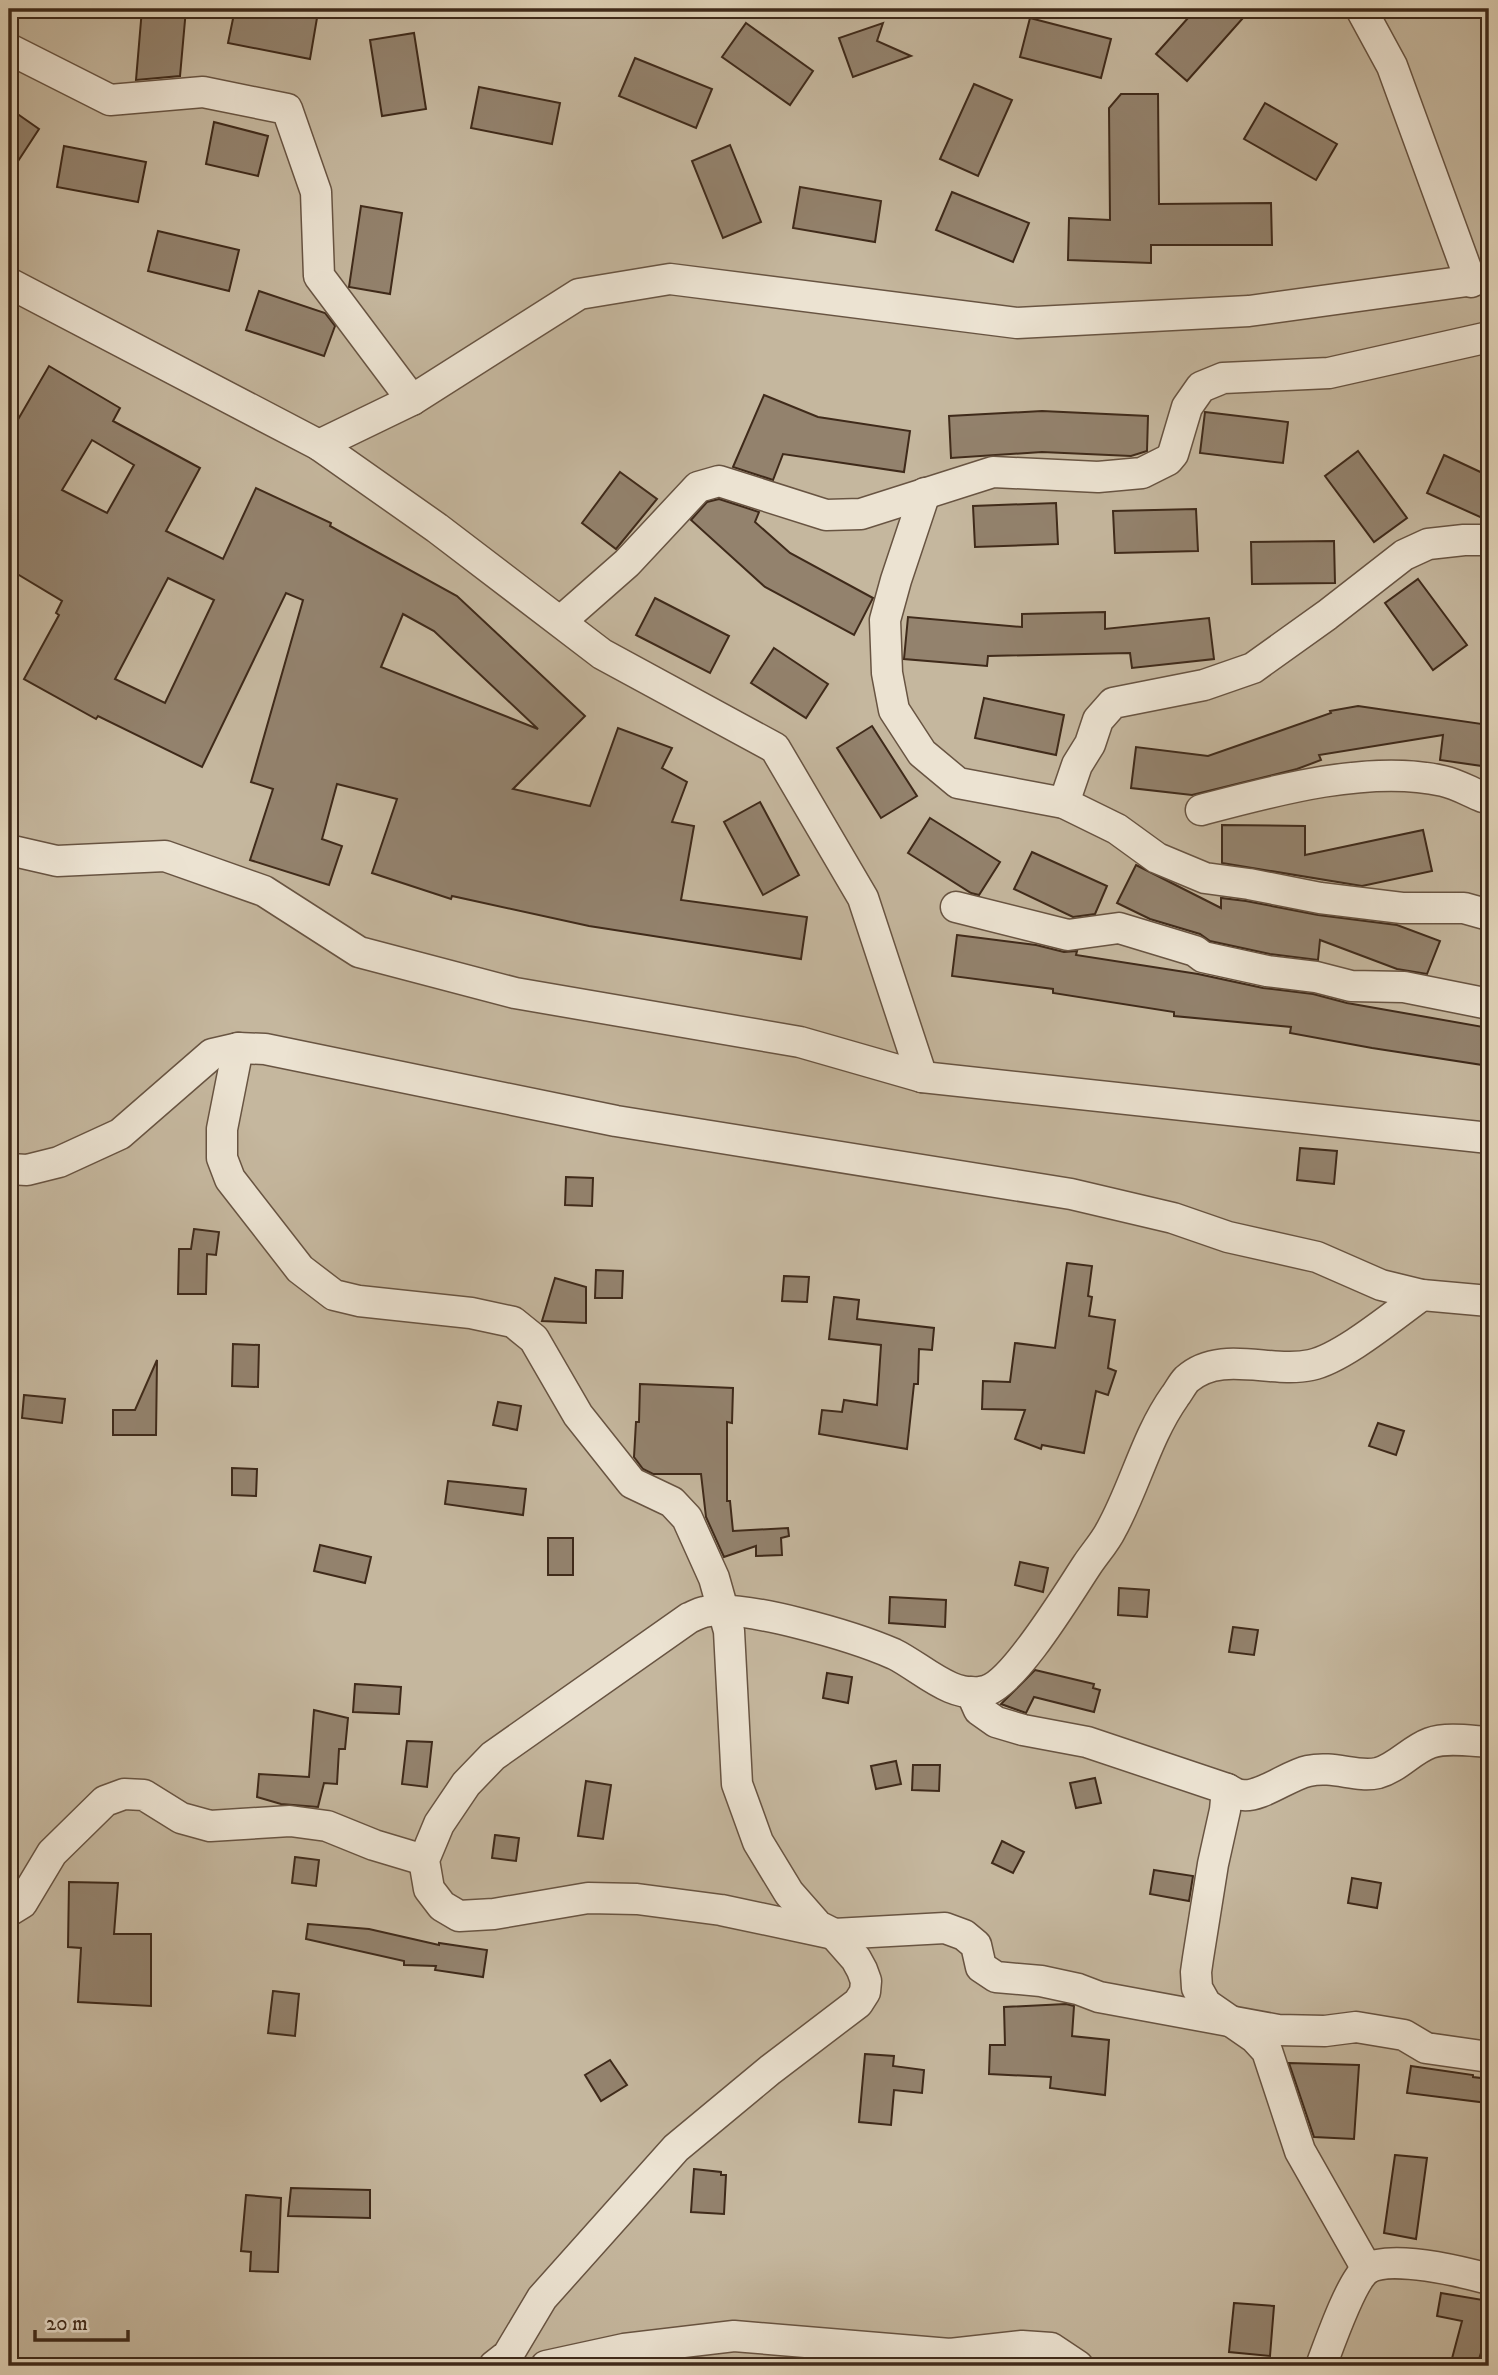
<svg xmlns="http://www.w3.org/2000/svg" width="1498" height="2375" font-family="'IM FELL DW Pica',serif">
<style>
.green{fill:#c5b79e;stroke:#82705c;stroke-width:2}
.building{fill:#93826d;stroke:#3f2a1a;stroke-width:2;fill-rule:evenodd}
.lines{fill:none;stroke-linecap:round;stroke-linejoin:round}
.street-casing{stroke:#685442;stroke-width:33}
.street{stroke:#ece3d2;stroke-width:30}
</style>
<rect width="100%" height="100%" fill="#e1d4b9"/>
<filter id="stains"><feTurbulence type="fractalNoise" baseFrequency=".00286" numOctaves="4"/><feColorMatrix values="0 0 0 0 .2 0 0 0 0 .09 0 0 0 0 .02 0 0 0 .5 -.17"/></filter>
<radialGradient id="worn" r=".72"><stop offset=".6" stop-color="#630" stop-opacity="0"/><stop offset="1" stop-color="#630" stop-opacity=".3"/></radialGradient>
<rect class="green" x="9" y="9" width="1480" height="2357"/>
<g class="building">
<polygon points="142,9 186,9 180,76 136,80"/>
<polygon points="235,9 269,9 317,18 310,59 228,43"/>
<polygon points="1196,9 1251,9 1187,81 1156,54"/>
<polygon points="1030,18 1111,39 1101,78 1020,57"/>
<polygon points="746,23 813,71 790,105 722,57"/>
<polygon points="883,23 877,41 911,56 853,77 839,38"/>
<polygon points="414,33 426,109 382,116 370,40"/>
<polygon points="635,58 712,89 696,128 619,96"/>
<polygon points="974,84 1012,100 978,176 940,159"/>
<polygon points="479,87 560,103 552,144 471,128"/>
<polygon points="1121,94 1158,94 1159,204 1271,203 1272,245 1151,245 1151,263 1068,260 1069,218 1110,220 1109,108"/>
<polygon points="1265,103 1337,144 1316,180 1244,139"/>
<polygon points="9,108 39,129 9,175"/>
<polygon points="214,122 268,136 258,176 206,164"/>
<polygon points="730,145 761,222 723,238 692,161"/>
<polygon points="64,146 146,162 138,202 57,187"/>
<polygon points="800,187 881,201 875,242 793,228"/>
<polygon points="952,192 1029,223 1013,262 936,230"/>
<polygon points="361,206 402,213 390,294 349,287"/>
<polygon points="158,231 239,250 229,291 148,271"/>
<polygon points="259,291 325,313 335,326 324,356 246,330"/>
<path d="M49,366L120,408L113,421L200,468L166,531L223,559L256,488L331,523L330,526L457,596L585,716L513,789L590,806L618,728L672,748L662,768L687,782L672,822L694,826L681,900L807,917L801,959L589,926L452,896L451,899L372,873L397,799L337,784L322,839L342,846L329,885L250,860L273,789L251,782L303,600L286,593L202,767L98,716L96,719L24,679L59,615L56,613L62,601L9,569V435ZM92,440L134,465L107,513L62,490ZM168,578L214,600L165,703L115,679ZM403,614L434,631L538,729L381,667Z"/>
<polygon points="764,395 818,417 910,431 904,472 783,454 773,480 733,467"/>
<polygon points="1042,411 1148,416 1147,451 1131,456 1042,452 951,458 949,416"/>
<polygon points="1205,412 1288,422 1283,463 1200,453"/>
<polygon points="1358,451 1407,518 1374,542 1325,476"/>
<polygon points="1444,455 1489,476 1489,521 1427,493"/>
<polygon points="620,472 657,499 616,549 582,523"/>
<polygon points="719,499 759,512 755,522 790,553 873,598 854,635 765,587 691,520 707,502"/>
<polygon points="1056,503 1058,544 975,547 973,506"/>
<polygon points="1196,509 1198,551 1115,553 1113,511"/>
<polygon points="1334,541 1335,583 1252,584 1251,542"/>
<polygon points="1418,579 1467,645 1433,670 1385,603"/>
<polygon points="655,598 729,636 710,673 636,635"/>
<polygon points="1105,612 1105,629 1209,618 1214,659 1132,668 1130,653 988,656 987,666 904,659 908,617 1022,627 1022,614"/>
<polygon points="774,648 828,684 806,718 751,683"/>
<polygon points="984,698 1064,715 1056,755 975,738"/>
<polygon points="1358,706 1489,725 1489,767 1440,760 1443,735 1319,755 1321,760 1297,769 1192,795 1131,788 1136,747 1208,756 1331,713 1330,711"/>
<polygon points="872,726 917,796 881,818 837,748"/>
<polygon points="760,802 799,875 763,895 724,822"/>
<polygon points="930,818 1000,862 979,895 971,893 908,853"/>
<polygon points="1222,825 1305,826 1305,855 1423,830 1432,871 1362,886 1222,863"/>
<polygon points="1032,852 1107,886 1095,914 1073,917 1014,889"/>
<polygon points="1136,865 1221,908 1221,898 1246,901 1318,915 1397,925 1440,941 1427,974 1397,969 1320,940 1318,960 1270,954 1210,941 1200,934 1150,919 1117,903"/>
<polygon points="957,935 1036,945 1064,952 1077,951 1076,955 1198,974 1263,988 1313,994 1347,1003 1489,1028 1489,1066 1372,1048 1290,1033 1291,1027 1174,1016 1174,1012 1053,993 1053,989 952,976"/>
<polygon points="1300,1148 1337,1151 1334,1184 1297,1180"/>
<polygon points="566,1177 593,1178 592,1206 565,1205"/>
<polygon points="194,1229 219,1232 216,1255 207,1254 206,1294 178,1294 179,1249 191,1249"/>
<polygon points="1067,1263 1092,1266 1088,1296 1092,1297 1089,1316 1115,1320 1108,1368 1116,1371 1108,1395 1096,1391 1084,1453 1042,1445 1041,1449 1015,1439 1025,1410 982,1409 983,1381 1010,1382 1015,1343 1055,1348"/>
<polygon points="596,1270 623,1271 622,1298 595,1298"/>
<polygon points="784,1276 809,1277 807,1302 782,1301"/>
<polygon points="555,1278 586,1287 586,1323 542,1321"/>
<polygon points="834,1297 859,1300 857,1319 934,1328 932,1350 919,1349 918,1384 914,1384 907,1449 819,1434 822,1410 842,1412 844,1400 877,1405 881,1345 829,1339"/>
<polygon points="233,1344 259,1345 258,1387 232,1386"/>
<polygon points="157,1360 156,1435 113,1435 113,1410 135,1410"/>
<polygon points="640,1384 733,1388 732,1423 727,1422 727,1501 730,1501 733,1531 788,1528 789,1536 781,1538 782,1555 756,1556 756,1546 724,1557 706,1517 701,1474 653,1474 643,1469 634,1457 636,1422 639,1422"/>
<polygon points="24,1395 65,1399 62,1423 22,1418"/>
<polygon points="498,1402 521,1406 517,1430 493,1425"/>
<polygon points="1378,1423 1404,1431 1396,1455 1369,1446"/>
<polygon points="232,1468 257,1469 256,1496 232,1495"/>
<polygon points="448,1481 526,1489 523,1515 445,1504"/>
<rect x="548" y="1538" width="25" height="37"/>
<polygon points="320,1545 371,1557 365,1583 314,1571"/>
<polygon points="1020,1562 1048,1568 1043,1592 1015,1585"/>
<polygon points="1119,1588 1149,1590 1147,1617 1118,1615"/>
<polygon points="890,1597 946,1600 945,1627 889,1623"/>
<polygon points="1233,1627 1258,1630 1254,1655 1229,1652"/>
<polygon points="1035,1670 1094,1684 1093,1688 1100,1690 1094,1712 1034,1697 1026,1713 1001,1704"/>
<polygon points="827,1673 852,1677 848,1703 823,1698"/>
<polygon points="355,1684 401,1687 399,1714 353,1712"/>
<polygon points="314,1710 348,1718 345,1749 339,1749 337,1784 324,1783 318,1807 281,1804 257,1797 259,1774 309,1777"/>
<polygon points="407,1741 432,1742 427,1787 402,1784"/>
<polygon points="896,1761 901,1784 876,1789 871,1766"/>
<polygon points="913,1765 940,1765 939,1791 912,1790"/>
<polygon points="1095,1778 1101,1803 1076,1808 1070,1783"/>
<polygon points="586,1781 611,1785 603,1839 578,1836"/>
<polygon points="495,1835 519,1838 516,1861 492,1858"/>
<polygon points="1002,1841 1024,1852 1013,1873 992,1863"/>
<polygon points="295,1857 319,1860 316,1886 292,1883"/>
<polygon points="1154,1870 1193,1876 1189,1901 1150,1894"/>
<polygon points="1352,1878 1381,1883 1377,1908 1348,1903"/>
<polygon points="69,1882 118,1883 114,1934 151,1934 151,2006 78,2002 81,1948 68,1947"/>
<polygon points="308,1924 369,1929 439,1945 439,1943 487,1950 483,1977 435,1970 436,1966 404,1965 404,1961 306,1939"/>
<polygon points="273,1991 299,1994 295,2036 268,2033"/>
<polygon points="1066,2004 1074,2006 1072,2036 1109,2040 1105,2095 1050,2088 1051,2077 989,2074 990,2045 1005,2045 1004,2007"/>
<polygon points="865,2054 894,2056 893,2066 924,2070 922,2093 894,2090 891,2125 859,2122"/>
<polygon points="610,2060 627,2085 601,2101 585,2075"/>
<polygon points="1289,2063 1359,2065 1354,2139 1314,2137"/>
<polygon points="1411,2066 1473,2075 1473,2077 1489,2079 1488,2103 1407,2093"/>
<polygon points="1395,2155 1427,2158 1416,2239 1384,2233"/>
<polygon points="694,2169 721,2172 721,2175 726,2175 724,2214 691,2212"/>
<polygon points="291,2188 370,2190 370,2218 288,2216"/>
<polygon points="246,2195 281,2198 278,2272 250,2271 251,2252 241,2251"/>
<polygon points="1441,2293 1489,2301 1489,2326 1477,2366 1450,2366 1462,2321 1437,2316"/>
<polygon points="1234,2303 1274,2306 1270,2356 1229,2352"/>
</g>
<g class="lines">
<defs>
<g id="street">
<polyline points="1361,9 1392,66 1471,282"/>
<polyline points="9,49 110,100 203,92 287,109 316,192 319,276 412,400"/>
<polyline points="9,283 319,445 437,528 602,654 775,748 863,898 922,1077"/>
<polyline points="319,445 412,400 579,294 670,279 1017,323 1249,311 1489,278"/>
<polyline points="925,493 896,580 885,620 887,673 894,710 922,753 958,783 1064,803 1117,829 1157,858 1205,878 1249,884 1320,898 1402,908 1464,908 1489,915"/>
<polyline points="561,621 627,563 698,487 719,481 826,515 861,514 993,472 1098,477 1142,473 1168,460 1173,454 1187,407 1201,387 1223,378 1329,373 1489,337"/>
<polyline points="1064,803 1077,765 1090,744 1098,720 1113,703 1204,685 1253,668 1327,615 1404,555 1428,544 1464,540 1489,540"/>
<path d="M1201,810C1272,791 1370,764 1443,781C1457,784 1470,792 1483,797H1489"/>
<polyline points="9,850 57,861 165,856 264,891 359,952 515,993 800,1042 922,1077 1489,1138"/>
<polyline points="956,907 1068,935 1119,928 1195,951 1203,957 1267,971 1316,977 1351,986 1404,987 1489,1004"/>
<polyline points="238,1048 222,1129 222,1158 230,1179 300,1269 334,1295 359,1301 471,1313 513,1322 534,1339 578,1415 632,1483 672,1502 687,1518 714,1578 729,1631 737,1784 758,1842 789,1893 818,1926 834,1934 856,1959 862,1970 866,1981 865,1992 858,2003 770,2070 676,2148 542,2298 508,2355 494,2366"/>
<polyline points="9,1169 27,1170 59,1162 120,1134 212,1054 238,1048 265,1049 616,1121 1071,1194 1173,1218 1228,1237 1317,1257 1381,1285 1422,1295 1489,1301"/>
<path d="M1422,1295C1394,1315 1343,1358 1311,1365C1271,1374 1221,1349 1187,1379C1182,1384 1179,1391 1175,1396C1146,1437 1135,1487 1111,1530C1105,1542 1095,1553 1087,1565C1069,1592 1014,1684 985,1691C952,1700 921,1667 894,1654C855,1637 743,1603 704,1612C699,1613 694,1616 689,1618L493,1756L466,1784L439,1824L424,1860L429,1889L442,1906L459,1916L494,1914L588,1898L637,1899L721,1910L834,1934L945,1928L964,1935L976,1945L981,1967L996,1977L1041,1981L1078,1989L1099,1997L1278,2030L1325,2031L1356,2027L1404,2035L1426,2048L1489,2057"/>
<polyline points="971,1692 979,1710 996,1722 1023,1730 1087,1742 1227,1789 1225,1810 1213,1864 1198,1958 1196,1972 1197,1988 1206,2004 1255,2038 1267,2051 1300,2151 1367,2269"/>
<path d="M1227,1789C1231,1791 1237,1795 1242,1795C1260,1798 1289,1775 1308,1771C1334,1765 1356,1778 1378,1773C1397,1768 1411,1750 1430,1743C1447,1737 1471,1741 1489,1742"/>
<polyline points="9,1911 22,1903 52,1853 105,1801 124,1794 144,1795 181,1818 210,1826 290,1821 327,1826 374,1845 424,1860"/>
<polyline points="546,2366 624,2349 734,2336 950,2354 1022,2346 1051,2348 1078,2366"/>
<path d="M1321,2366C1329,2345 1351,2281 1367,2269C1390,2254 1463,2272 1489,2279"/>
</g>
</defs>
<use href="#street" class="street-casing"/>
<use href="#street" class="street"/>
</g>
<rect width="1498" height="2375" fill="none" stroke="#e1d4b9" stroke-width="35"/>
<rect x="10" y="10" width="1477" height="2354" fill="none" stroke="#3f2a1a" stroke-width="3.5"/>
<rect x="18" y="18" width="1463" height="2340" fill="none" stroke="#3f2a1a" stroke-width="2"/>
<path d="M35 2330v10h93v-10" fill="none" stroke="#3f2a1a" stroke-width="3.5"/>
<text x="46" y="2330" font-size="21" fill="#3f2a1a" stroke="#ece3d2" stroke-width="5" paint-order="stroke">20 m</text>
<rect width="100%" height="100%" filter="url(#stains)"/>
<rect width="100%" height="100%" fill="url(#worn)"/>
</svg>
